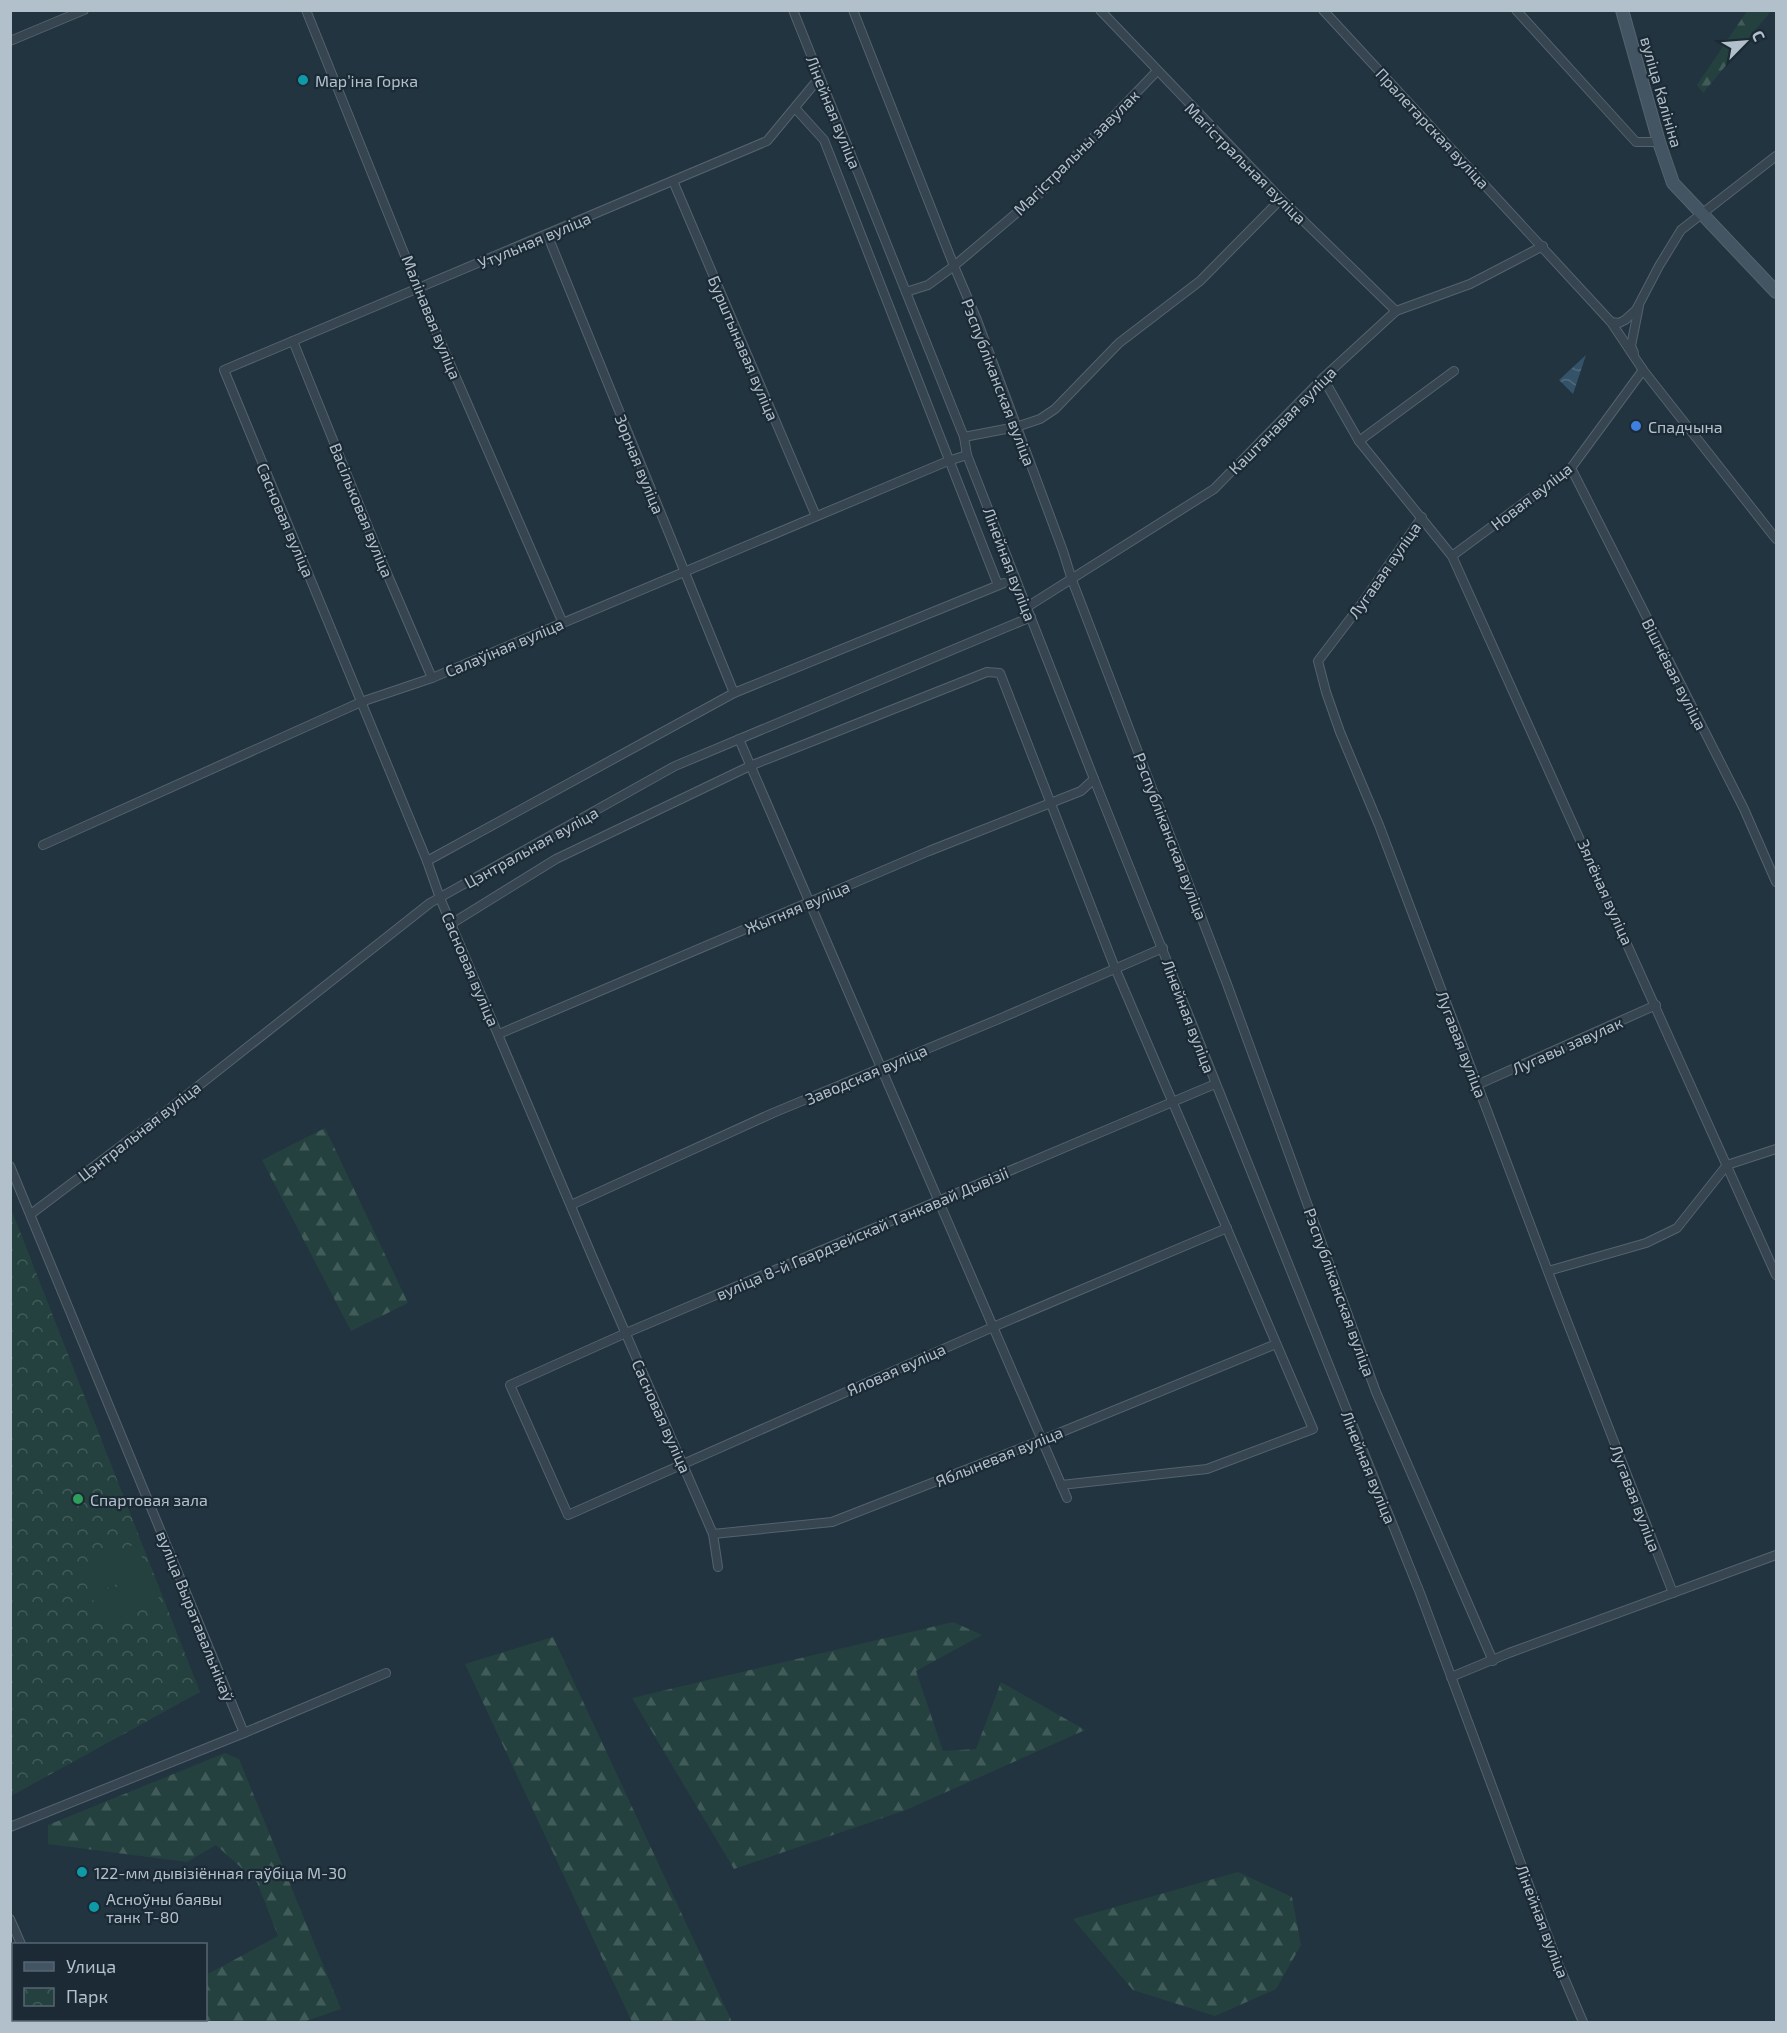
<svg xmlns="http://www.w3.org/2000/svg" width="1787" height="2033" font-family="'Exo 2',sans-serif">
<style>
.forest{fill:url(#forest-firs)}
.park{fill:url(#park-crowns)}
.garden{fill:#24413f}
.water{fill:url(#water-waves)}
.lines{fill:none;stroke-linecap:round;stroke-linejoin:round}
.minor-casing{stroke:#54636e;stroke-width:10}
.secondary-casing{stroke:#54636e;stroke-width:14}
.minor{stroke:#364550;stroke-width:8}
.secondary{stroke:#435563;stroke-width:12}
.culture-dot{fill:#0f9aa8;stroke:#1b2a35;stroke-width:2}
.shop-dot{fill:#3f7fe0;stroke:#1b2a35;stroke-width:2}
.leisure-dot{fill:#2e9e5b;stroke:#1b2a35;stroke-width:2}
.labels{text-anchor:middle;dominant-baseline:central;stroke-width:4.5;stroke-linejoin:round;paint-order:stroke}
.poi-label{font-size:16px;fill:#b2c0cb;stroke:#1b2a35;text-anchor:start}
.street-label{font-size:16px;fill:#b2c0cb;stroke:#1b2a35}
</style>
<defs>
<pattern id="forest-firs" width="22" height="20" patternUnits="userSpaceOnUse" patternTransform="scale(1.5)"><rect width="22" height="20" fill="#24413f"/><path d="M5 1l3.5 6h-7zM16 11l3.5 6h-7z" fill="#415b59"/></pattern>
<pattern id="park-crowns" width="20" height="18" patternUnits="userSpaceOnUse" patternTransform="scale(1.5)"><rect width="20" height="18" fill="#24413f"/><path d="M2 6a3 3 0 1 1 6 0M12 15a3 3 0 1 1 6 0" fill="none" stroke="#415b59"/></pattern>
<pattern id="water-waves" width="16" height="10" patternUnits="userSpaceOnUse" patternTransform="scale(1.5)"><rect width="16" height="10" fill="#345369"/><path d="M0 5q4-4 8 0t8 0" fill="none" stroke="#4f6a7d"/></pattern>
</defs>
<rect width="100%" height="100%" fill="#223440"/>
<g class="forest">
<polygon points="1747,11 1771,11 1703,93 1697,85"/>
<polygon points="325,1128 408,1303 351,1331 262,1160"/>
<polygon points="953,1622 982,1635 916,1671 943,1751 976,1749 1001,1682 1085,1730 906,1810 734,1869 632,1698"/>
<polygon points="553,1637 732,2022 632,2022 465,1664"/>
<polygon points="225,1753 239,1759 341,2009 303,2022 94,2022 93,2020 206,2020 206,1975 278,1936 257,1882 216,1845 187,1862 48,1844 48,1825"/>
<polygon points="1238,1872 1292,1897 1301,1945 1276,1989 1215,2016 1133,1990 1073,1919"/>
<polygon points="10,1938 14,1945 14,2020 45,2020 46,2022 11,2022"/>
</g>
<polygon class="park" points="10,1206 200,1692 11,1796 10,1796"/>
<g class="garden">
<polygon points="136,1544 148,1571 91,1595 79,1567"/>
<polygon points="148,1574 160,1601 103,1625 92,1597"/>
</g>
<polygon class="water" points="1586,355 1573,394 1559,380"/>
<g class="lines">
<defs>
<g id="minor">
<polyline points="306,10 431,320 562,621"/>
<polyline points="793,10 964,437 967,455 1094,779 1420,1593 1559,1966 1583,2022"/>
<polyline points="853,10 954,266 977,320 1063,551 1072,580 1227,984 1376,1392 1493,1661"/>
<polyline points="1100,10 1281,199 1396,311"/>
<polyline points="1323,10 1611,322 1643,370 1776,539"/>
<polyline points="1516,10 1636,142 1659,142"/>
<polyline points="10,41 84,10"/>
<polyline points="795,108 824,140 998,585"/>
<polyline points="673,181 816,516"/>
<polyline points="547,234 734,693"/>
<polyline points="906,292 928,285 954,266 1039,194 1157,71"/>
<polyline points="1611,322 1619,323 1625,320 1636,310 1659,266 1681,230 1776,156"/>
<polyline points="293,341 383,564 432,678"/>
<polyline points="1634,353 1631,346 1639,306"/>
<polyline points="1323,378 1359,441 1452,556 1776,1275"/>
<polyline points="964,437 1016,427 1040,419 1055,409 1119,343 1200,281 1281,199"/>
<polyline points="1359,441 1454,371"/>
<polyline points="1571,468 1744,809 1776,882"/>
<polyline points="1422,517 1360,606 1318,661 1326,692 1340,732 1379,825 1558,1298 1673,1593"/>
<polyline points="1452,556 1571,468 1643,370 1641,367"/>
<polyline points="1027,607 1214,489 1323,378 1396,311 1470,284 1543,246"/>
<polyline points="739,739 1067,1498"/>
<polyline points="43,845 361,702 432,678 948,461 967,455"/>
<polyline points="427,861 734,693 1004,583"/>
<polyline points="451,924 556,859 750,766 987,672 1000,673 1115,968 1313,1429 1207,1469 1061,1485"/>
<polyline points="499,1034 929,851 1081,791 1094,779"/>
<polyline points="1215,1084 626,1333 510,1385 568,1515 993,1327 1227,1228"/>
<polyline points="1477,1085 1656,1005"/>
<polyline points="10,1166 244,1733"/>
<polyline points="571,1205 773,1113 999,1019 1163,948"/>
<polyline points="31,1214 154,1121 430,903 675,766 1031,617"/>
<polyline points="1548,1271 1646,1243 1677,1228 1727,1165 1776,1149"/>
<polyline points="713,1534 832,1522 1042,1440 1276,1344"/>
<polyline points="718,1567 713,1534 592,1256 440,898 427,861 224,370 767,141 820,77"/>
<polyline points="1451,1677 1509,1653 1776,1555"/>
<polyline points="10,1827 244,1733 386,1673"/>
<polyline points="10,1919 21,1944"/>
<polyline points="52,2020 53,2022"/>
</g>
<polyline id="secondary" points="1622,10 1659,142 1673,183 1776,292"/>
</defs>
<use href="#minor" class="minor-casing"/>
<use href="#secondary" class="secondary-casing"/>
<use href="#minor" class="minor"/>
<use href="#secondary" class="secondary"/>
</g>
<g class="culture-dot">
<circle cx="303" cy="80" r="6"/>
<circle cx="82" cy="1872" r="6"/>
<circle cx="94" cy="1907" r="6"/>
</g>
<circle class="shop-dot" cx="1636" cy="426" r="6"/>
<circle class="leisure-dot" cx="78" cy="1499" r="6"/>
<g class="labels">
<g class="poi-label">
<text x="315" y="80">Марʼіна Горка</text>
<text x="1648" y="426">Спадчына</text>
<text x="90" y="1499">Спартовая зала</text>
<text x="94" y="1872">122-мм дывізіённая гаўбіца М-30</text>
<text x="106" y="1898">Асноўны баявы<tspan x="106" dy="18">танк Т-80</tspan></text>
</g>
<g class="street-label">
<text transform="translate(1662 92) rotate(74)">вуліца Калініна</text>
<text transform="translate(834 112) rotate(68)">Лінейная вуліца</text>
<text transform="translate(1433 128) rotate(47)">Пралетарская вуліца</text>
<text transform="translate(1076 152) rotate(-45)">Магістральны завулак</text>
<text transform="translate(1246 163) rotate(45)">Магістральная вуліца</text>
<text transform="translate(534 240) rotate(-23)">Утульная вуліца</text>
<text transform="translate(432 317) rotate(68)">Малінавая вуліца</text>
<text transform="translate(744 348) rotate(67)">Бурштынавая вуліца</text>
<text transform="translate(999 382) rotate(69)">Рэспубліканская вуліца</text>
<text transform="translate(1282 420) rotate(-45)">Каштанавая вуліца</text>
<text transform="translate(640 464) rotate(68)">Зорная вуліца</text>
<text transform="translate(1531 496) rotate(-38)">Новая вуліца</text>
<text transform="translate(362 510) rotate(68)">Васільковая вуліца</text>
<text transform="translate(286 520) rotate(67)">Сасновая вуліца</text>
<text transform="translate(1010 564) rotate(69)">Лінейная вуліца</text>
<text transform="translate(1384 570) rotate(-55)">Лугавая вуліца</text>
<text transform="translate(504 647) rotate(-23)">Салаўіная вуліца</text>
<text transform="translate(1675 674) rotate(63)">Вішнёвая вуліца</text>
<text transform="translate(1171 836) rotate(69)">Рэспубліканская вуліца</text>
<text transform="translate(531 847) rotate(-29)">Цэнтральная вуліца</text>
<text transform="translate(1606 892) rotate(66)">Зялёная вуліца</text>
<text transform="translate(797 907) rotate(-23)">Жытняя вуліца</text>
<text transform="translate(471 969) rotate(67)">Сасновая вуліца</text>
<text transform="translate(1189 1016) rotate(69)">Лінейная вуліца</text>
<text transform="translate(1462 1044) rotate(69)">Лугавая вуліца</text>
<text transform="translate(1567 1045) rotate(-24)">Лугавы завулак</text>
<text transform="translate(866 1074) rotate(-23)">Заводская вуліца</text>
<text transform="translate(139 1131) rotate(-38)">Цэнтральная вуліца</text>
<text transform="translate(862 1233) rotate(-23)">вуліца 8-й Гвардзейскай Танкавай Дывізіі</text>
<text transform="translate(1340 1292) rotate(70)">Рэспубліканская вуліца</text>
<text transform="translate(896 1369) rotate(-24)">Яловая вуліца</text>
<text transform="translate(662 1416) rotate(66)">Сасновая вуліца</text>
<text transform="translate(999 1456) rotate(-22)">Яблыневая вуліца</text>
<text transform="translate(1369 1467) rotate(68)">Лінейная вуліца</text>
<text transform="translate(1636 1498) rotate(69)">Лугавая вуліца</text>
<text transform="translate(196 1616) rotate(68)">вуліца Выратавальнікаў</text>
<text transform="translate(1543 1921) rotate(69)">Лінейная вуліца</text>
</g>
</g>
<rect width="1787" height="2033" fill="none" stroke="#b2c0cb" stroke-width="24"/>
<rect x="12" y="1943" width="195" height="78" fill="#1b2a35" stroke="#576671" stroke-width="1.5"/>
<rect x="24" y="1962" width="30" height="9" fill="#435563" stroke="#576671" stroke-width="1.5"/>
<text x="66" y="1973" font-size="18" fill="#b2c0cb">Улица</text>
<rect x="24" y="1988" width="30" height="18" fill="url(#park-crowns)" stroke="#576671" stroke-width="1.5"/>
<text x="66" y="2003" font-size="18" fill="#b2c0cb">Парк</text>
<g transform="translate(1745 42) rotate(65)" stroke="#1b2a35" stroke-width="4.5" paint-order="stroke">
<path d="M0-4.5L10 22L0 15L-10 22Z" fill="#b2c0cb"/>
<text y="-9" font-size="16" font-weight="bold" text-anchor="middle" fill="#b2c0cb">С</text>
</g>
</svg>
